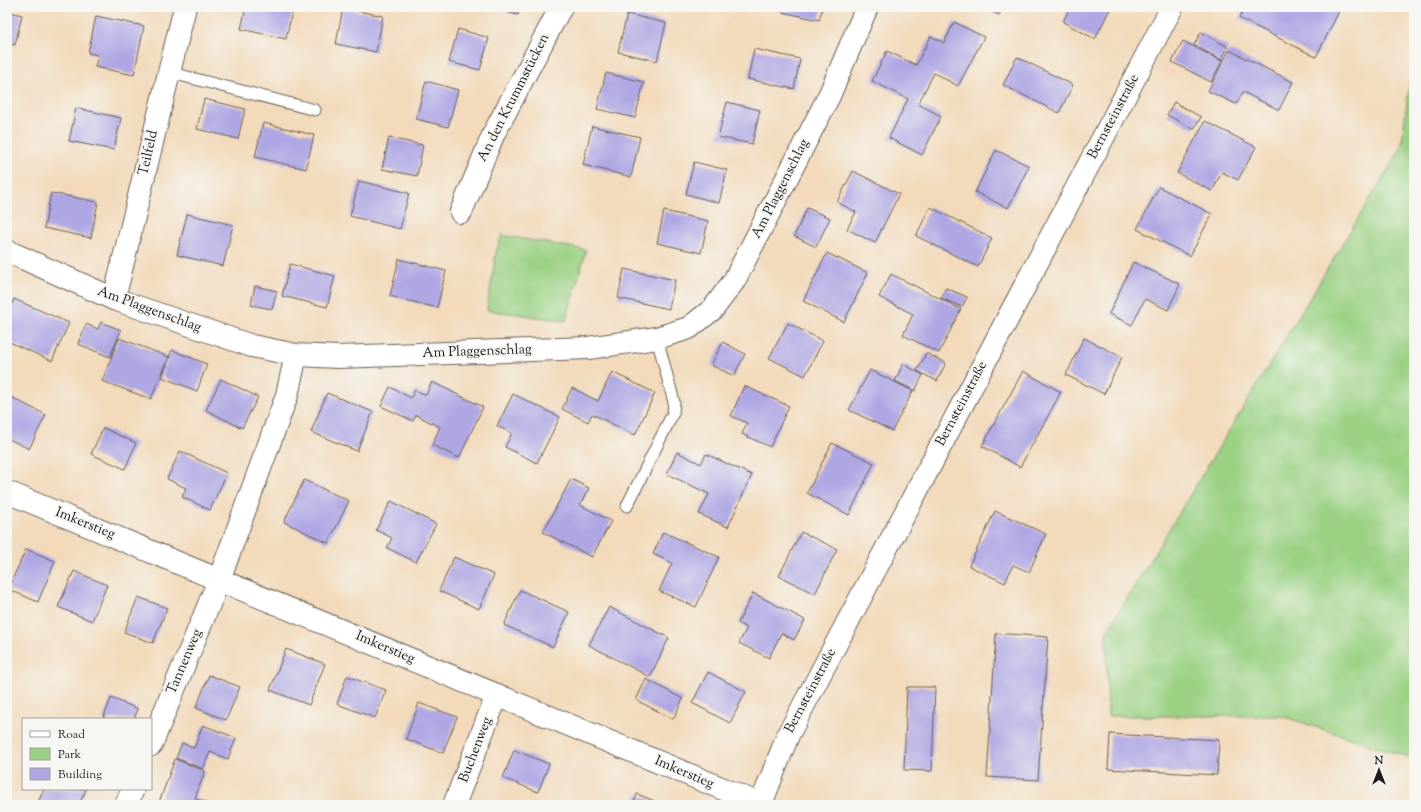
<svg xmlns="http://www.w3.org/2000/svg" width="1421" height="812" font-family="'Sorts Mill Goudy',serif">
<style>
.green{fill:#9bd183;stroke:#5c7650}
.building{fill:#afa7e3}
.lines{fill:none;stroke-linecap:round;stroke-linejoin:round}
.service-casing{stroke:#675e54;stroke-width:13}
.minor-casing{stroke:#675e54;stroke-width:24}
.service{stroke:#fff;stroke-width:11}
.minor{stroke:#fff;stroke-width:22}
.labels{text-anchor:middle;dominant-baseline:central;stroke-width:4;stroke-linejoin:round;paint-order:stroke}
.street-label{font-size:14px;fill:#1c1c1c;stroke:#f6f6f2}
</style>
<rect width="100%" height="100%" fill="#f6f6f2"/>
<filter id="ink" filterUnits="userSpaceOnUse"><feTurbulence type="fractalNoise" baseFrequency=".025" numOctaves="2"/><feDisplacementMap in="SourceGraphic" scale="8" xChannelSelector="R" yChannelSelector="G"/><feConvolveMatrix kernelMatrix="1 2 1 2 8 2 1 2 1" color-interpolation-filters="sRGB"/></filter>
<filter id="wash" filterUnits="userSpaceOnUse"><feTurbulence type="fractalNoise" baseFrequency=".012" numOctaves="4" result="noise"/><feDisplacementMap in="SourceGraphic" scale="16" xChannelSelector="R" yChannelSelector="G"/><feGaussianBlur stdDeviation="0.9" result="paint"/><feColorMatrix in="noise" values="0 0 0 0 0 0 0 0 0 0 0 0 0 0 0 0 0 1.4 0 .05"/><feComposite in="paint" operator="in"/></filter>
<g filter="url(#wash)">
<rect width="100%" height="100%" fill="#f2dabb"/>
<g class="green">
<polygon points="1414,49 1414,759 1282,716 1108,716 1106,633 1401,148"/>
<polygon points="502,235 586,250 566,321 487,310 496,252"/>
</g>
<g id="blocks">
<g class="building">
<polygon points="246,7 293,7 286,39 241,29"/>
<polygon points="488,7 520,7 518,15"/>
<polygon points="783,7 823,7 819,20 782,12"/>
<polygon points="982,7 1003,7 999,15"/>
<polygon points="1070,7 1111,7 1095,39 1063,22"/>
<polygon points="1245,7 1341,7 1316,57 1239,18"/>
<polygon points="343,8 383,16 376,52 336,44"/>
<polygon points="7,11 22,15 15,45 7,43"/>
<polygon points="627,14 666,23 657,61 618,52"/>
<polygon points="96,16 144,26 134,75 95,67 98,55 88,53"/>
<polygon points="954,22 984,37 958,86 934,73 918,104 941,116 922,155 889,138 908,99 872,81 887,51 916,65 931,36 944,43"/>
<polygon points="458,29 489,38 480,70 449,62"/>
<polygon points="1201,32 1228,47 1221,60 1194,45"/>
<polygon points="1183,41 1222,61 1211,82 1172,62"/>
<polygon points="754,49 800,59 794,89 748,79"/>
<polygon points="1229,50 1293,82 1279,110 1243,92 1236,104 1208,91"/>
<polygon points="1017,57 1073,85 1059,113 1003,85"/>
<polygon points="606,73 644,82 635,118 597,109"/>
<polygon points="426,81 458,90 448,127 416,119"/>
<polygon points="204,99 245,109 238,139 197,129"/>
<polygon points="727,102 760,110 752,144 718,137"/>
<polygon points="1174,102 1201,117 1194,129 1167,115"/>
<polygon points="76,108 121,118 114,150 69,141"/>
<polygon points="1205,121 1256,147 1238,180 1222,172 1212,191 1177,173"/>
<polygon points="263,123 314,135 306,169 255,157"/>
<polygon points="592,126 640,137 631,177 583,165"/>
<polygon points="389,138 423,145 417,176 382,169"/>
<polygon points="996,150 1029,166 1008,208 975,192"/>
<polygon points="694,162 727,170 719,203 686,194"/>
<polygon points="853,171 899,194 875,243 847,229 856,212 837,202"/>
<polygon points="359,181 409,193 400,229 350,216"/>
<polygon points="1159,187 1212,214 1190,256 1137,229"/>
<polygon points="51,193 98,202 91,238 44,228"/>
<polygon points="930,207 992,238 978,267 916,236"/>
<polygon points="807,208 830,218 816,247 794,236"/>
<polygon points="664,211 708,221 701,253 657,243"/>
<polygon points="187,214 233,225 223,266 177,255"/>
<polygon points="827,253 868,273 844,322 803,301"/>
<polygon points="399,259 446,271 437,308 390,296"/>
<polygon points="1133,262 1180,284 1168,310 1145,299 1132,325 1109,314"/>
<polygon points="290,264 335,276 327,307 282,296"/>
<polygon points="624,269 675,280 669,309 618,298"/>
<polygon points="891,274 961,309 939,353 903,335 913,314 879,297"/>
<polygon points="255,286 277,291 272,309 251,305"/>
<polygon points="946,288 967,297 962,307 941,298"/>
<polygon points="14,299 69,323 52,361 7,341 7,315"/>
<polygon points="101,322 121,330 110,357 78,344 86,324 98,329"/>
<polygon points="788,323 823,341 805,376 769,358"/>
<polygon points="119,338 169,357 151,399 102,381"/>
<polygon points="1084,338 1122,357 1104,394 1066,375"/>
<polygon points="723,342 745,354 734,376 711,365"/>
<polygon points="172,350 207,364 197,391 162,377"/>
<polygon points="926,353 946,363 937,381 917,371"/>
<polygon points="903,364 923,375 915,391 895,381"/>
<polygon points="870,370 913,391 892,431 849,410"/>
<polygon points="1023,371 1061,392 1020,467 982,446"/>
<polygon points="612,372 655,393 635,435 592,414 588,422 562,409 572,388 598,401"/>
<polygon points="221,379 258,397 242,428 206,410"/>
<polygon points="432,382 483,407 459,458 432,445 440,427 416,415 413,421 381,406 390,387 411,398 415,390 426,395"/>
<polygon points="744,386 789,406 770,447 742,434 747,423 731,416"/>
<polygon points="327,393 373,412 357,451 311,432"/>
<polygon points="513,394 560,417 537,463 505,447 512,433 497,426"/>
<polygon points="7,395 46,415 29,449 7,438"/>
<polygon points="103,428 136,443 125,469 91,454"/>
<polygon points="832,443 874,463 849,515 807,493"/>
<polygon points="180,451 227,473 210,510 182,497 186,488 167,479"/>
<polygon points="677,452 701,464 706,454 752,475 728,527 699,514 709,494 667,474"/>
<polygon points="571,479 589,488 580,505 611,521 592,557 543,532"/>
<polygon points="304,480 349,501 328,543 284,522"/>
<polygon points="391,501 436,524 416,562 387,548 392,538 376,530"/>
<polygon points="995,511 1046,534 1029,572 1013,565 1005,583 969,566"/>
<polygon points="663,532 719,557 696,607 659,591 672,563 653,554"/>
<polygon points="801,532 837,549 815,594 779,576"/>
<polygon points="26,549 55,561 38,602 8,589"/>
<polygon points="454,557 494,575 479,609 439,591"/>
<polygon points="74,571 107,585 92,621 58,607"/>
<polygon points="520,590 569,612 553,647 504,625"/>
<polygon points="753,593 805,620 794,640 781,633 769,658 739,643 747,628 738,623"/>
<polygon points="138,597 167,608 153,643 124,632"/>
<polygon points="609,607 669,638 650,677 589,645"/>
<polygon points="996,633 1048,637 1038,780 987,777"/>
<polygon points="286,649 325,664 309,705 270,690"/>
<polygon points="708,672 746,692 730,723 692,703"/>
<polygon points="209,675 240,687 226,720 196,708"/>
<polygon points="347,676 386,690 375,718 337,704"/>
<polygon points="646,679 683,699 673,719 636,700"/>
<polygon points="907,687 935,687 932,771 904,770"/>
<polygon points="111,698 138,709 134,719 103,719"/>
<polygon points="419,703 457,717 443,753 406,739"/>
<polygon points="203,725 236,738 228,759 210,752 203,769 176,758 182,743 194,748"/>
<polygon points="1110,734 1219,740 1217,775 1108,769"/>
<polygon points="514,750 549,764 538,792 503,778"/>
<polygon points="175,759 205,771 195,798 212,805 158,805"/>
<polygon points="44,789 86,789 79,805 37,805"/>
<polygon points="637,794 664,805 633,805"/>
</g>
</g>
</g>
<g filter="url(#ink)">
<use href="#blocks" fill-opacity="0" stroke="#675e54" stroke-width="1"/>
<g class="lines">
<defs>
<g id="service">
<polyline points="168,72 315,110"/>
<polyline points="627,506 673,413 674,402 657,338"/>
</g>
<g id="minor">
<polyline points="461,212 494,133 561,7"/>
<polyline points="7,251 114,299 252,346 296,355 338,357 588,348 657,338 689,328 713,309 734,281 829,96 867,7"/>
<polyline points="114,299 185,7"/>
<polyline points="7,492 762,805"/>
<polyline points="151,745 219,580 287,395 296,355"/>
<polyline points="761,804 788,735 1172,7"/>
<polyline points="126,805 133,789"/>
<polyline points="454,805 497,695"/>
</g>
</defs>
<use href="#service" class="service-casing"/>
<use href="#minor" class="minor-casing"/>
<use href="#service" class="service"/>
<use href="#minor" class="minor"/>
</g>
</g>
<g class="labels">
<g class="street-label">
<text transform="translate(514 98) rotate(-63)">An den Krummstücken</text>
<text transform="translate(1114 117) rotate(-62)">Bernsteinstraße</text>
<text transform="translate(149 153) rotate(-77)">Teilfeld</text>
<text transform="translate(781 189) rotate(-63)">Am Plaggenschlag</text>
<text transform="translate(149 310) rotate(20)">Am Plaggenschlag</text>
<text transform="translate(477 352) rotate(-2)">Am Plaggenschlag</text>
<text transform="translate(962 404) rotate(-62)">Bernsteinstraße</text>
<text transform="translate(85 524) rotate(22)">Imkerstieg</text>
<text transform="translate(385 648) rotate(23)">Imkerstieg</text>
<text transform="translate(185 662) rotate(-67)">Tannenweg</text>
<text transform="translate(811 691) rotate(-62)">Bernsteinstraße</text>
<text transform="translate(476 750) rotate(-69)">Buchenweg</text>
<text transform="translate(684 773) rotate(23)">Imkerstieg</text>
</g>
</g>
<rect width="1421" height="812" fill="none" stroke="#f6f6f2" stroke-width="24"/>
<rect x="22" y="718" width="130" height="72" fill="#f6f6f2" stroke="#9f9f9c"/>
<rect x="30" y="731" width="20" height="6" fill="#ffffff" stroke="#9f9f9c"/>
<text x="58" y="738" font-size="12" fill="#1c1c1c">Road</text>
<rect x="30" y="748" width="20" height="12" fill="#9bd183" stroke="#9f9f9c"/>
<text x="58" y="758" font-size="12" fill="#1c1c1c">Park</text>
<rect x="30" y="768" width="20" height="12" fill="#afa7e3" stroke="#9f9f9c"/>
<text x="58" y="778" font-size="12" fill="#1c1c1c">Building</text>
<g transform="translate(1379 770)" stroke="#f6f6f2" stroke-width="3" paint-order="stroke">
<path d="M0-3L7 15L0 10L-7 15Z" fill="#1c1c1c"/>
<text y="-6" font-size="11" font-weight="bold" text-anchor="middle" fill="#1c1c1c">N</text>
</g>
</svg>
